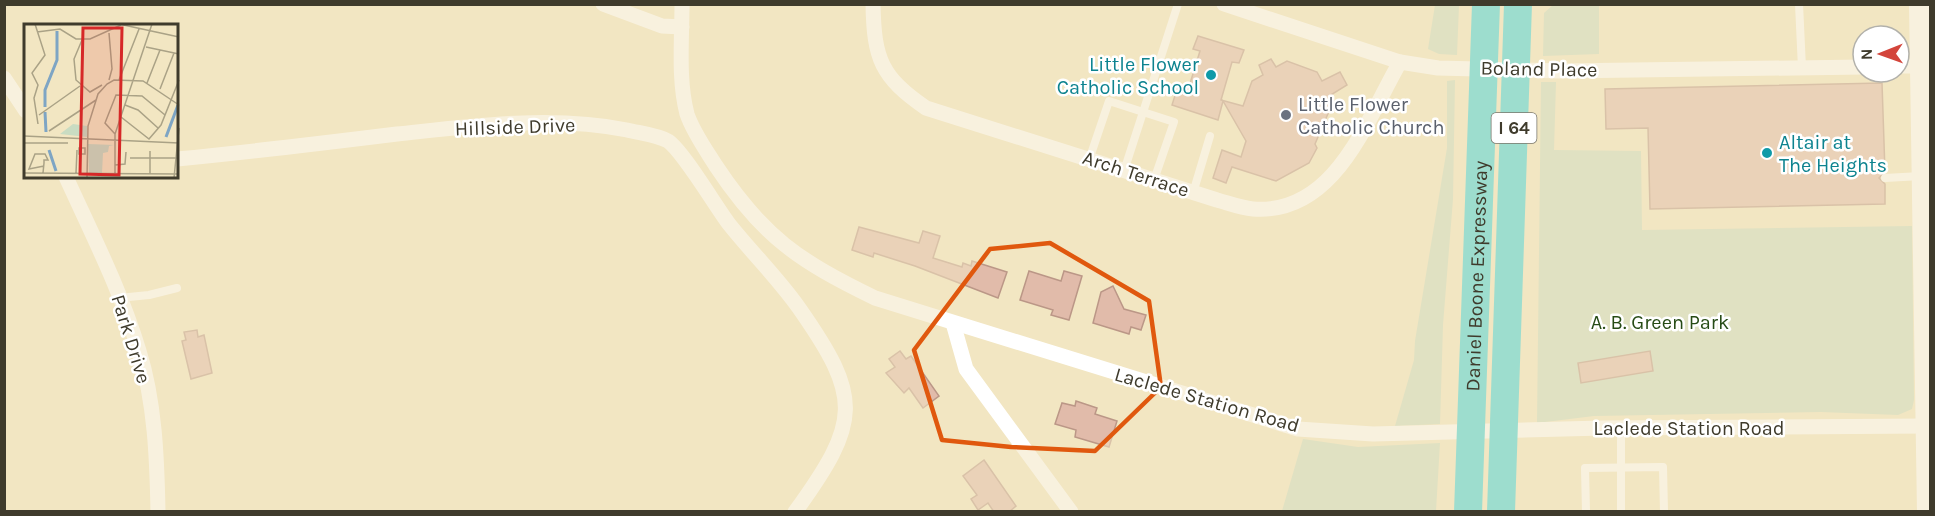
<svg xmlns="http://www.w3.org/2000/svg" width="1935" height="516" font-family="Karla,sans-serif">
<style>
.green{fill:#c9dcc2}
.building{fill:#e1bbaa;stroke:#bb9787;stroke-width:1.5}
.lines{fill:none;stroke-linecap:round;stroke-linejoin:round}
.service{stroke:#fff;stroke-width:8}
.minor{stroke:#fff;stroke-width:15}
.tertiary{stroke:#fff;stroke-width:20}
.motorway{stroke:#37d3dc;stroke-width:28}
.marked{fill:none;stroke:#e0580e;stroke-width:4.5;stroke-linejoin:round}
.culture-dot{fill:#0f9aa8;stroke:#fff;stroke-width:2}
.worship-dot{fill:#6b7280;stroke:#fff;stroke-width:2}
.labels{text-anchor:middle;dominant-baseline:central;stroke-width:5;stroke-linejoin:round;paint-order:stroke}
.shield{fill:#fff;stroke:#79766b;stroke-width:1.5}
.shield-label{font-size:18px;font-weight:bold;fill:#3f3b2c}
.culture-label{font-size:20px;fill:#0d838f;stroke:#fff;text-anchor:end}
.street-label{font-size:20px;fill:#3f3b2c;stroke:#fff}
.worship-label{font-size:20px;fill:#5b616d;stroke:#fff;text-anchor:start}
.park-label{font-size:20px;fill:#264b15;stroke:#fff}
.inset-river{fill:none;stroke:#7ea5c4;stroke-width:3}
.inset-road{fill:none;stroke:#aaa286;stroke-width:1.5}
.view{fill:#d62828;fill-opacity:0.15;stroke:#d62828;stroke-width:3}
.inset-edge{fill:none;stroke:#3f3b2c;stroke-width:3}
</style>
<rect width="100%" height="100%" fill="#f2e6c2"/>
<g class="green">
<polygon points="1435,5 1459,5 1457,55 1439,54 1428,49"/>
<polygon points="1553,5 1599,5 1599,54 1543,56 1544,13"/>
<polygon points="1455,80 1453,199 1443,325 1440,424 1395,426 1414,360 1415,341 1447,148 1447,81"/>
<polygon points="1541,82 1556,82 1554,150 1641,151 1642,230 1912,226 1914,400 1912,409 1898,415 1821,412 1594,416 1537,423"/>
<polygon points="1303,439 1358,447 1440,443 1436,511 1282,511"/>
</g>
<g class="building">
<polygon points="1198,36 1244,50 1239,63 1232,62 1221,100 1243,106 1252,81 1263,75 1259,65 1271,59 1276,67 1287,61 1317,72 1322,81 1340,72 1347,85 1329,96 1333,102 1315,144 1317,148 1309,163 1276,181 1232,167 1226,183 1213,178 1222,150 1241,157 1246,141 1223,101 1218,120 1172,105 1178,86 1188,90 1200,51 1193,49"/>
<polygon points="1882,83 1885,172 1879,178 1885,184 1885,204 1650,209 1648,128 1606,129 1605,89"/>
<polygon points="859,227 919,243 923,231 940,236 933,258 962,267 963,263 971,266 972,261 1007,272 998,298 915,266 874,253 873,257 852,250"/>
<polygon points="1029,271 1061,281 1064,271 1082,276 1069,320 1051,315 1053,310 1020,300"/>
<polygon points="1113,286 1124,309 1146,315 1141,330 1131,327 1129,334 1093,323 1101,292"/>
<polygon points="197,330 198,337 204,335 212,373 191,379 182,341 186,340 184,332"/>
<polygon points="900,351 906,359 911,356 939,396 923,408 909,388 904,393 886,373 895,367 889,359"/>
<polygon points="1650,351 1653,371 1581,383 1578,363"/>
<polygon points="1076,401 1097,408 1095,414 1117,421 1109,447 1075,437 1076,430 1055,424 1062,403 1075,406"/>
<polygon points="984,460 1016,506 1009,512 994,512 988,503 978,510 971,499 977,495 963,476"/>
</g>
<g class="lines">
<g class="service">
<polyline points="1799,4 1802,68"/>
<polyline points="1089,160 1109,101 1174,122 1154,180"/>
<polyline points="1124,171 1178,4"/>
<polyline points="1885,178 1921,176"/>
<polyline points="1193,193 1210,136"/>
<polyline points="119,298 149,295 177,288"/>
<polyline points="1586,512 1585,468 1663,467 1664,512"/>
<polyline points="1621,512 1621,428"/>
</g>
<g class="minor">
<polyline points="603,4 662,26 682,27"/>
<path d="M682,4C682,40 678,80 687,114C693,132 706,150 716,166C763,237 799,261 875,298L1298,429L1373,434L1603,428L1926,426"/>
<path d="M873,4C874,59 881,77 926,108L1217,200C1228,203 1241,208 1253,209C1335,215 1366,121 1400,62"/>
<polyline points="1224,4 1400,62 1438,68 1561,71 1863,67"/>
<polyline points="1899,66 1920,66"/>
<polyline points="4,78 26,111"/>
<path d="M177,159C250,152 324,143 397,134C473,126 551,115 627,130C639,133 657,135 668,141C683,151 716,207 729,224C752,253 778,278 799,308C862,398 861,421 795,512"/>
<path d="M66,177C92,234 121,291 139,351C155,402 157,459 158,512"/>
<polyline points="953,323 966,369 1071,512"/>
</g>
<polyline class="tertiary" points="1919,4 1927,512"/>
<g class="motorway">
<path id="s1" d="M1468,512L1486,4"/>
<polyline points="1501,512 1518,4"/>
</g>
</g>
<path d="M0 0H1935V516H0ZM1050,243L1149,301L1161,387L1095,451L1011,447L942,440L914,350L990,249Z" fill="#f2e6c2" fill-opacity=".55" fill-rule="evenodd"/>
<path class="marked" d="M1050,243L1149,301L1161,387L1095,451L1011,447L942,440L914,350L990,249Z"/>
<g class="culture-dot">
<circle cx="1211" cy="75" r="6"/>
<circle cx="1767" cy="153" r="6"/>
</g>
<circle class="worship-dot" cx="1286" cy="115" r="6"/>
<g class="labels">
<rect class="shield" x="1491.5" y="113" width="45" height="30" rx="4.5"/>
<g class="shield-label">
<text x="1514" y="128">I 64</text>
</g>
<g class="culture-label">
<text x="1199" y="64">Little Flower<tspan x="1199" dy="23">Catholic School</tspan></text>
<text x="1779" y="142" text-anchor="start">Altair at<tspan x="1779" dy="23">The Heights</tspan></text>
</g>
<g class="street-label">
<text transform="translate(1539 69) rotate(1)">Boland Place</text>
<text transform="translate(515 127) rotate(-2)">Hillside Drive</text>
<text transform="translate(1136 174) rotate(18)">Arch Terrace</text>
<text stroke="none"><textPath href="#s1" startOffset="236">Daniel Boone Expressway</textPath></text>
<text transform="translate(131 339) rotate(73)">Park Drive</text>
<text transform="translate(1207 400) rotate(16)">Laclede Station Road</text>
<text x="1689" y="428">Laclede Station Road</text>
</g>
<g class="worship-label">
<text x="1298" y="104">Little Flower<tspan x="1298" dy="23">Catholic Church</tspan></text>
</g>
<g class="park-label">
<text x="1660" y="322">A. B. Green Park</text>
</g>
</g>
<g transform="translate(24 24)">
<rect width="154" height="154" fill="#f2e6c2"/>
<path d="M49,100L63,102V113L36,110ZM64,120L90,121L85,122L84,128L79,129L78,149H65Z" fill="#c9dcc2"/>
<path class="inset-river" d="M21,83V66L33,36V7M21,88L22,108M142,113L154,81M25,126L32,147"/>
<path class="inset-road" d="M11,0L21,31L8,49L14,61L10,74L14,100M95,0L155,13M13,8L36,5L52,15H66L97,1M58,16L50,35L52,56L66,68L78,61M122,23L155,30M85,56L88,45L85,9M95,56L115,5M123,59L136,26M136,65L150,29M101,81L114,86L134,104M15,91L56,62M97,93L125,115L137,101L155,56M25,107L72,76M91,110L81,99L92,71L118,72L141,91M0,112L155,119M0,119H44M55,124H61V130H55ZM106,134H155M91,141L101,140L102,128M1,149L155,150M19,149L20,139V136H24L21,130H11L5,145L20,142M52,149L53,126M91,150V110L128,0M126,150V127M63,154L64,102L74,70L83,60L90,56L119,57L155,81M150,154L155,104"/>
<path class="view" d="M59,4H98L95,151L56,150Z"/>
<rect width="154" height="154" class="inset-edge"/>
</g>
<rect width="1935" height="516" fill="none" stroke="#3f3b2c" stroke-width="12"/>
<g transform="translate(1881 54) rotate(269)"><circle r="28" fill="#ffffff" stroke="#b2b1ab" stroke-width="1.5"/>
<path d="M0-4.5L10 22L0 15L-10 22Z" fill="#d3453b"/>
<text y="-9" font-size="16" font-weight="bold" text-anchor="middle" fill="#3f3b2c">N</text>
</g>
</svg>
